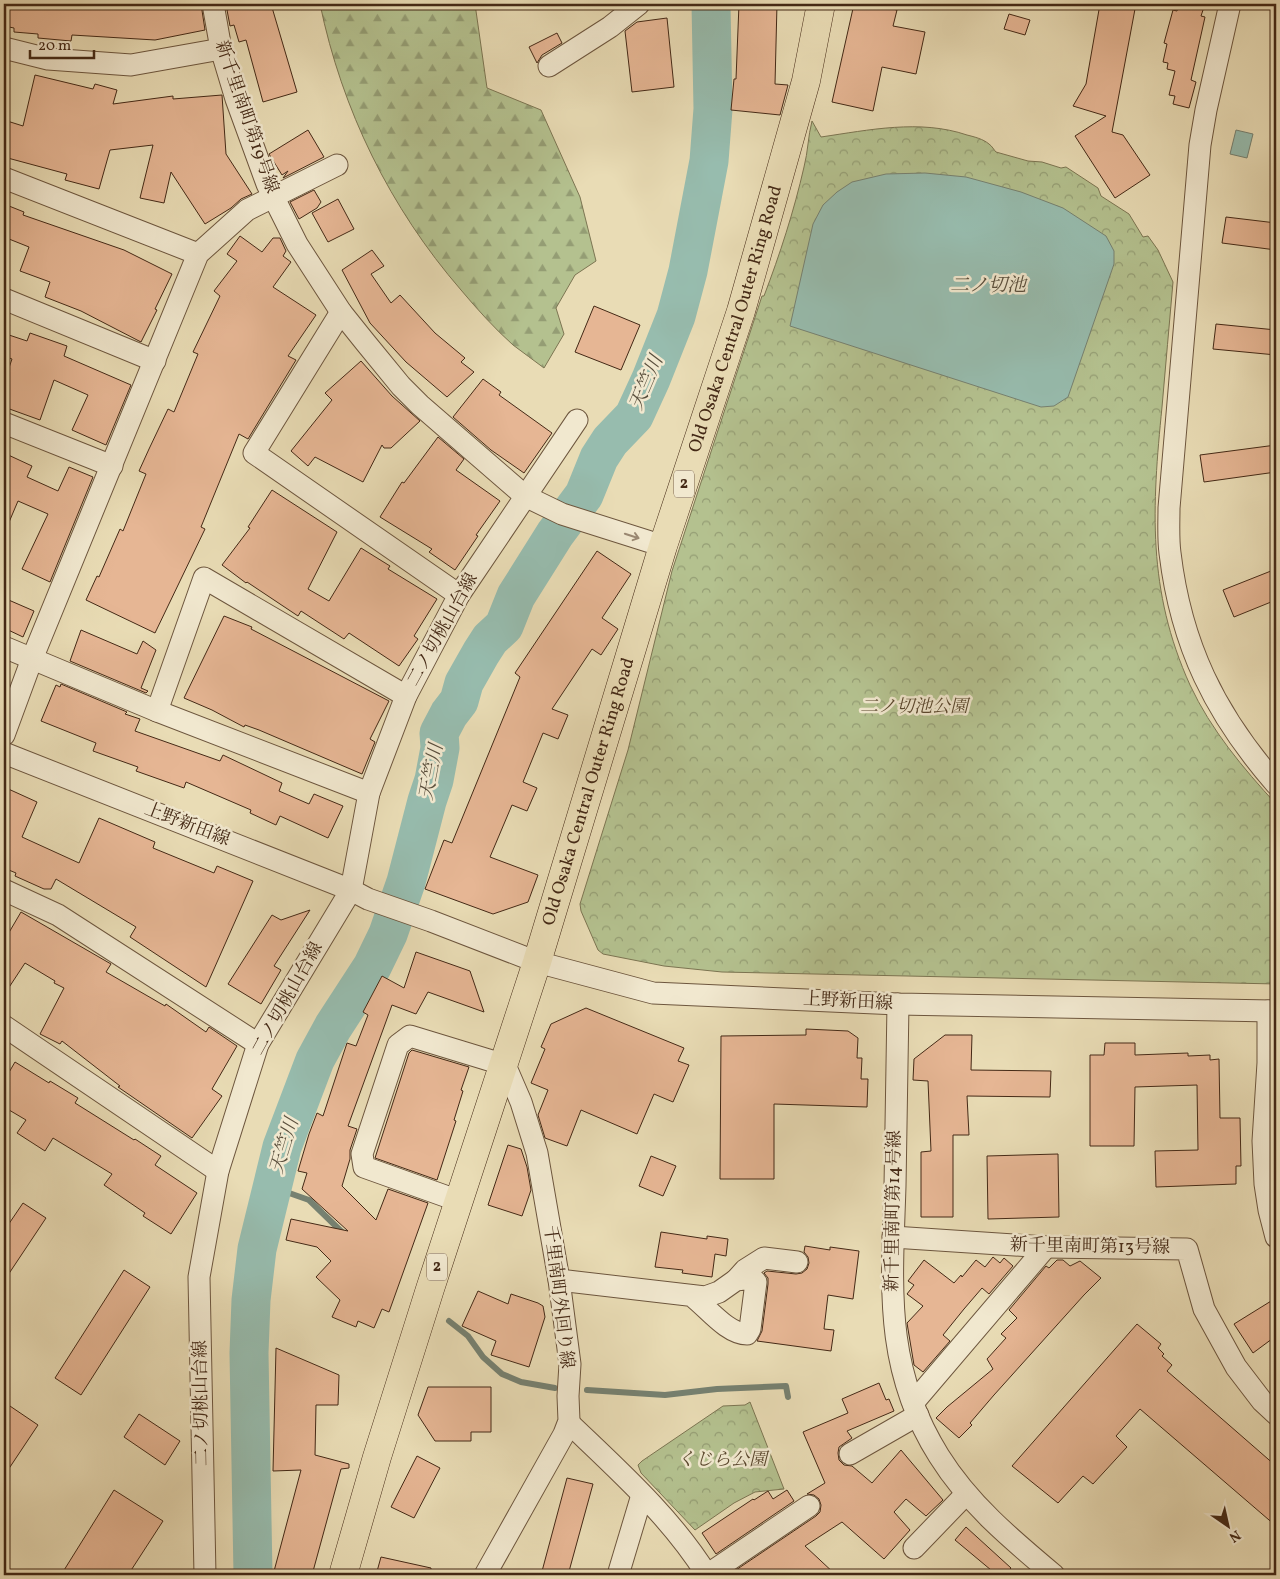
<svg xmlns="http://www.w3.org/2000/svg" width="1280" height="1579" font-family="Vollkorn,'Noto Serif JP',serif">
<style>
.forest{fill:url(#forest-firs);stroke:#7c7552}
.park{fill:url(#park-crowns);stroke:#7c7552}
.water{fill:#97bcae;stroke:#768171}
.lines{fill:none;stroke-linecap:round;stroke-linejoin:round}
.stream{stroke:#768171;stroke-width:6}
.river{stroke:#97bcae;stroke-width:39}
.building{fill:#e6b694;stroke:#442916}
.minor-casing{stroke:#6d563e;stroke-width:23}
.major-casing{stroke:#442916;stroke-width:29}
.minor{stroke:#f1e8cf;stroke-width:21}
.major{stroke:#e9dcb5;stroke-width:28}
.oneway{stroke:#9a8872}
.labels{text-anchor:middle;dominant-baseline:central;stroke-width:5;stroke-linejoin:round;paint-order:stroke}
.shield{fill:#f1e8cf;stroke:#78624e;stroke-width:1}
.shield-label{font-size:16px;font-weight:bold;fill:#442916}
.street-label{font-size:18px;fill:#442916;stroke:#f1e8cf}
.park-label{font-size:18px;font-style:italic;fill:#5a472e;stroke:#f1e8cf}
.water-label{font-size:19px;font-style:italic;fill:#594e3c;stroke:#f1e8cf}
</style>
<defs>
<pattern id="forest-firs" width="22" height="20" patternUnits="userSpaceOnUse" patternTransform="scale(1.25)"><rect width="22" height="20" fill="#b4c18f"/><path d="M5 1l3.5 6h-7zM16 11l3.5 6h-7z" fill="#949d74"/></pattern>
<pattern id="park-crowns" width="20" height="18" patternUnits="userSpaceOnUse" patternTransform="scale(1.25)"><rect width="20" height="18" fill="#b4c18f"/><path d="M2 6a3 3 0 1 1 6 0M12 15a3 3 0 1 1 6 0" fill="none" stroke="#949d74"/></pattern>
</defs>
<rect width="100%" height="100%" fill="#e9dcb5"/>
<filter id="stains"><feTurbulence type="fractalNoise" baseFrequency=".004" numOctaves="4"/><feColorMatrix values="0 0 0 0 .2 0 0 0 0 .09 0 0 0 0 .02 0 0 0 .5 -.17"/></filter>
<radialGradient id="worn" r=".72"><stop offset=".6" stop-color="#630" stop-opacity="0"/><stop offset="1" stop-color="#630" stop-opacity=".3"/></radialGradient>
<path class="forest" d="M320,4H475L487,88L541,110L580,197L596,261L575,275L556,308L564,334L544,368C534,360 523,353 513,345C494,328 477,309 461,290C390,208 342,110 320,4Z"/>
<g class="park">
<path d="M812,121L821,137C869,130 920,119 967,135C975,137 983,139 989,144C992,146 994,150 996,152L1028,161L1042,162L1061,168L1066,167L1098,188L1101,196L1129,214L1143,237L1148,236L1158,250L1173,282C1169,324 1166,365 1162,407C1152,507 1147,590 1190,685C1211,730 1243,768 1276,804V984L722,972L664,966L603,954L598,950L581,911L580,904L628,750L672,571L762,296H764C780,254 794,211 804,167C808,152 808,136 812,121Z"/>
<polygon points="750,1402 784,1489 755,1492 734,1503 695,1530 641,1473 638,1465 642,1461 723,1406 745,1405"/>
</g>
<g class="water">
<polygon points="1236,130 1253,134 1247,158 1230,154"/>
<polygon points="925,173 966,177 1021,192 1063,208 1106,236 1114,251 1114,264 1068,397 1054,406 1041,407 790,326 813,224 823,205 837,192 852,182 886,174"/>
</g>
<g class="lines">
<g class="stream">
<polyline points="272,1187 309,1200 345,1235"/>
<polyline points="449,1321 468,1336 483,1357 502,1374 521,1382 555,1388"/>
<polyline points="587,1390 665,1395 717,1389 786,1386 788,1397"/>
</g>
<polyline class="river" points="253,1575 249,1353 251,1300 257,1249 282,1147 315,1060 333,1027 372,967 388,934 406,882 427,801 434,780 440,748 439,733 449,714 459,701 464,683 481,653 490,639 504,626 516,596 555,534 584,495 599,458 610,441 634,416 651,379 676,316 688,271 709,161 713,109 711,4"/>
</g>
<g class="building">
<polygon points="4,4 70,4 149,8 148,4 201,4 205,30 155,40 72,35 71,41 38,38 38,34 14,32 14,28 4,26"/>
<polygon points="247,4 271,4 297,92 263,102 246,40 239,42 234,25 230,26 227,10"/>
<polygon points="739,4 777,4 775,84 788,85 780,115 731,110 734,79 736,79"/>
<polygon points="854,4 867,4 897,10 893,26 925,32 916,74 882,67 873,111 832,102"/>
<polygon points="1100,4 1135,9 1112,132 1123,135 1150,175 1115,198 1075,136 1106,116 1073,106 1086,84"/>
<polygon points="1179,4 1205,4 1201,16 1205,17 1191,80 1196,82 1189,108 1173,104 1175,96 1169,95 1175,71 1167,69 1168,63 1163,62 1167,44 1164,43 1173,10 1177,11"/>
<polygon points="1009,14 1030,20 1025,35 1004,29"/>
<polygon points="667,18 674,87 632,92 625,31 637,22"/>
<polygon points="557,33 562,43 542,55 537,63 529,47"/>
<polygon points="35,75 93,89 95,84 117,90 113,104 173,96 173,99 222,95 226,154 252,194 241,199 231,208 205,224 171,172 164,203 140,198 153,145 110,150 99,189 65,180 67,174 4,157 4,120 23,126"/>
<polygon points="308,130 324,157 283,178 288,171 282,175 269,154"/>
<polygon points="314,190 321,202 317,208 299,219 290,202"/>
<polygon points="338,199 354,229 328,242 312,213"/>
<polygon points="4,204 24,212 23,215 124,250 172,274 155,309 157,310 141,342 81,311 45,297 50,282 20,271 29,247 4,237"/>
<polygon points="1226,217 1276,223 1276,250 1222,243"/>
<polygon points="240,236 262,252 273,238 280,238 286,251 283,256 291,262 273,287 316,315 288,356 296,360 248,439 239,434 201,527 205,529 155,633 86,600 97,576 99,577 120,529 123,531 146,474 139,471 149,449 168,409 174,412 198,354 193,352 220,296 214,291 237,261 227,254"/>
<polygon points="372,250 384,266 371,274 391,303 400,295 435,333 465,358 461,362 474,372 447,397 406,362 370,323 342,270"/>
<polygon points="594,306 640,325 621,370 575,352"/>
<polygon points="1216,324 1276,330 1276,355 1213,349"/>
<polygon points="30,333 67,346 64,356 131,385 106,445 72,430 88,395 54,380 40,420 4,407 4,382 12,359 4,356 4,349 9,335 27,341"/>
<polygon points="361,361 392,396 420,421 391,448 384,448 382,445 363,482 315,457 308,466 291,451 332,400 325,393"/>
<polygon points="483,379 501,392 499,395 552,433 524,473 491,450 453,417"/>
<polygon points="438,437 464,459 456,470 500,501 476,535 478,536 455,570 429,552 432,549 380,517 402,482 404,483"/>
<polygon points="1276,445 1276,472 1204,482 1200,455"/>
<polygon points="4,453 32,466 27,477 58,491 69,467 93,477 50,582 22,569 48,514 18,501 4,534"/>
<polygon points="272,490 337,532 308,589 329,601 361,548 390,566 388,569 437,599 414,636 418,639 399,666 349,633 344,639 301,611 298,616 247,582 246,583 222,565 250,528 248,527"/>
<polygon points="597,551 631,574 602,618 618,629 601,655 592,649 552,709 568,715 558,739 543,733 523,782 537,788 527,811 512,805 490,857 538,875 528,902 493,914 425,889 444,840 452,843 520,677 515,673"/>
<polygon points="1276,569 1276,600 1234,617 1223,590"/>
<polygon points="4,598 34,611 23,637 4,628"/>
<polygon points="224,616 252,627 251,629 389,701 370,739 375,742 362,774 259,730 245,725 244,727 212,710 184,698"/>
<polygon points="81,630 137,654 143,641 156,650 141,688 148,691 146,693 70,661"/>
<polygon points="61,684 127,712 125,714 140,719 135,731 220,761 223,755 282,783 279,791 309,804 314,794 343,806 328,838 280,816 276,825 250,813 251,810 186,782 184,788 136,771 138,767 93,751 96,743 41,721 56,685 60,687"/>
<polygon points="4,787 37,802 22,837 79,863 99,818 155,842 153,848 214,873 217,866 253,881 206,987 130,937 136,927 56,879 51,889 44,889 15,876 16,873 4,868"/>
<polygon points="310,910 274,966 281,970 261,1004 228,984 272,915 281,920"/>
<polygon points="21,912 111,964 106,972 165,1006 166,1004 206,1032 209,1027 237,1046 212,1089 222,1096 192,1138 118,1087 120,1086 62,1041 60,1044 40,1034 64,988 54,983 55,981 25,963 4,995 4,941"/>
<polygon points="416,952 470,971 484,1012 428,992 416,1014 392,1005 348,1126 357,1129 350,1150 350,1159 342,1186 376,1220 388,1189 428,1203 389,1312 382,1309 374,1328 358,1321 356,1327 332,1317 340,1300 316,1277 331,1261 317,1247 286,1240 291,1219 348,1231 302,1189 307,1173 298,1171 309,1134 317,1113 323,1116 347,1043 356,1046 368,1015 363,1012 382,976 404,988"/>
<polygon points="586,1008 684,1048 678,1061 689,1065 673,1102 654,1094 637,1134 581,1110 567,1146 545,1138 538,1115 548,1090 531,1083 545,1049 541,1047 551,1024"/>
<polygon points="806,1029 848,1031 858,1038 857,1058 862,1058 861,1079 868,1079 867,1107 774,1104 774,1179 720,1179 721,1036 806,1035"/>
<polygon points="945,1035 972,1035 971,1070 1051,1071 1050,1097 967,1096 969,1135 953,1135 953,1217 921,1217 921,1152 931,1151 928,1081 913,1080 914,1059"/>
<polygon points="1105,1043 1135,1043 1135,1055 1188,1053 1188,1056 1210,1055 1210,1060 1219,1059 1220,1118 1240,1118 1241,1166 1236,1166 1236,1184 1156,1187 1155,1151 1198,1150 1197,1085 1135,1087 1134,1146 1090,1146 1090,1055 1104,1055"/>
<polygon points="412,1050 469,1067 461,1090 463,1091 454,1120 456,1121 437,1180 375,1158 409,1053"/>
<polygon points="15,1062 49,1083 50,1081 78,1098 75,1103 134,1140 135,1139 161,1156 155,1165 197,1193 171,1234 143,1216 145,1213 104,1185 112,1174 53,1138 45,1151 17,1133 26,1120 4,1107 4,1081"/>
<polygon points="508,1145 521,1149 527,1167 531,1190 522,1216 488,1205"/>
<polygon points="1058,1154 1059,1217 988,1219 987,1156"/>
<polygon points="651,1156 676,1166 663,1196 639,1186"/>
<polygon points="23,1203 46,1218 4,1281 4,1231"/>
<polygon points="661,1232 707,1239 707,1236 728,1239 726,1256 715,1254 712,1277 682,1273 683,1270 655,1267"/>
<polygon points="805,1246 830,1250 830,1247 859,1251 853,1299 828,1295 824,1329 834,1330 831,1351 757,1341 762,1331 768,1284 768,1278 764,1273 767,1271 796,1274 802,1273 807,1269 809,1263 808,1257 804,1252"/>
<polygon points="993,1257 1000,1263 1004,1258 1013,1266 989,1294 982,1288 964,1309 943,1335 950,1341 923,1372 914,1365 907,1323 923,1306 907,1294 914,1285 908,1281 924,1260 954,1283 961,1275 962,1277 976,1260 985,1267"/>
<polygon points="1057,1260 1063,1260 1070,1266 1080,1261 1101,1278 1084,1295 994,1395 970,1423 972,1425 959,1438 936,1418 947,1407 993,1369 987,1359 1006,1338 1001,1334 1017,1318 1009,1310 1046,1266 1049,1268"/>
<polygon points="124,1270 150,1287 81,1395 55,1378"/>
<polygon points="478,1291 508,1304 511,1294 538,1303 543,1306 545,1317 529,1367 491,1355 496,1341 462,1326"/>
<polygon points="1276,1298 1276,1336 1253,1353 1234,1324"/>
<polygon points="1137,1324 1161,1344 1158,1348 1164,1354 1162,1356 1172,1365 1167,1371 1276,1466 1276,1526 1140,1409 1116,1436 1127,1447 1093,1484 1083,1476 1058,1503 1012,1466"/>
<polygon points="276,1348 339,1375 338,1405 316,1405 315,1455 349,1464 349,1468 341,1469 312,1575 273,1575 301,1470 273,1471"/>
<polygon points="879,1383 886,1400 889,1399 894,1411 847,1431 852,1438 839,1447 838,1453 839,1460 844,1465 852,1466 872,1483 901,1450 943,1500 926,1516 906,1499 894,1512 910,1530 884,1559 842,1522 805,1546 836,1575 731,1575 730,1574 816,1516 820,1512 821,1505 819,1499 814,1495 807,1494 825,1483 803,1432 848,1413 842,1399"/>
<polygon points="428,1387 491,1387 491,1432 471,1432 471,1441 435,1441 418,1415"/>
<polygon points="4,1402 38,1425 4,1476"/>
<polygon points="139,1414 180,1441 165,1465 124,1437"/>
<polygon points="417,1456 440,1468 414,1518 391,1507"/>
<polygon points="567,1478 593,1484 568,1575 541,1575"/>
<polygon points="114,1490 163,1521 128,1575 61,1575"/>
<polygon points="787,1490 794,1501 716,1554 702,1533 753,1499 754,1500 768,1491 773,1499"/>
<polygon points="966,1527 1011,1568 1005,1575 997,1575 955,1540"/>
<polygon points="381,1557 431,1568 431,1575 376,1575"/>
</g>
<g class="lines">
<defs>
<g id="minor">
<polyline points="213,4 221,49 236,99 267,184 297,244 341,312 365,342 401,386 420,405 525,496 562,514 663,546"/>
<path d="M1230,4L1206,110L1200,145L1169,508C1169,522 1168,538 1170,553C1181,645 1215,714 1276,784"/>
<polyline points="4,48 48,59 131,65 221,49"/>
<polyline points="549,66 610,27 639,4"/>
<polyline points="4,178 198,254"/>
<polyline points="4,299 155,361"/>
<polyline points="341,312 254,453 459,595"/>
<polyline points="4,423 112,466"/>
<polyline points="4,647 157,711 369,793"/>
<polyline points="157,711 204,578 406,696"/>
<polyline points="4,735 32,659 198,254 247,210 337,165"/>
<polyline points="4,753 351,890 368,899 431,921 537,962 653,993 898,1004 1276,1011"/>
<polyline points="4,890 58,915 258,1044"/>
<path d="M898,1004C897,1065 896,1125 895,1186C892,1285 883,1367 939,1456C969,1504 1011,1539 1054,1575"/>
<polyline points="1268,1011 1268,1063 1263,1141 1265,1184 1269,1210 1276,1237"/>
<polyline points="4,1026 218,1171"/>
<polyline points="459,1201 364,1167 362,1154 398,1045 410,1036 505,1065 521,1102 537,1153 559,1280 570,1364 568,1396 569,1421 564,1434 485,1575"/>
<polyline points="893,1237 1046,1247 1187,1249 1204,1309 1236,1367 1262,1401 1276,1414"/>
<path d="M559,1280L705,1297L719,1292L736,1280L752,1278L756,1282L750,1329L747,1334C727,1334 707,1307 692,1296"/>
<polyline points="736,1280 745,1270 764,1258 797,1262"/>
<polyline points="913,1403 1046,1247"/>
<path d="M569,1423C618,1470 671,1517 707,1575"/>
<polyline points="850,1454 918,1415"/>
<polyline points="914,1548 966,1494"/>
<polyline points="205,1575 199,1277 218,1171 258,1044 351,890 369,793 406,696 459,595 577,420"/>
<polyline points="618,1575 642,1495"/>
<polyline points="707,1575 809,1506"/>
</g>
<g id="major">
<path id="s1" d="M343,1575L377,1457L430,1289L537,962L663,546L741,311L806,81L821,4"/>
</g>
</defs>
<use href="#minor" class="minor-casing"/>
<use href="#major" class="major-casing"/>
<use href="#minor" class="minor"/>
<use href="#major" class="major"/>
</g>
<defs><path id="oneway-shaft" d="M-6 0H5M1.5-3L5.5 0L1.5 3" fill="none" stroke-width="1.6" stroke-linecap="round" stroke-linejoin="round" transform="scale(1.25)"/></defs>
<use class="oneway" href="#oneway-shaft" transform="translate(632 536) rotate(18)"/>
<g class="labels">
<g class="shield">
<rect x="674" y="470.5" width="20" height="27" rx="4"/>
<rect x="427" y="1253.5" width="20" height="27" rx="4"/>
</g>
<g class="shield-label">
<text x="684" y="484">2</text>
<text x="437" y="1267">2</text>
</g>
<g class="street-label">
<text transform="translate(246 117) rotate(71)">新千里南町第19号線</text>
<text stroke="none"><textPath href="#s1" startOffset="1316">Old Osaka Central Outer Ring Road</textPath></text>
<text transform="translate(443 630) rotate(-61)">二ノ切桃山台線</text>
<text stroke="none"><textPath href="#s1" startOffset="821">Old Osaka Central Outer Ring Road</textPath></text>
<text transform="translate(187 825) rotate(21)">上野新田線</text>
<text transform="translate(288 999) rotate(-61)">二ノ切桃山台線</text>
<text transform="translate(848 1002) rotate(3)">上野新田線</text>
<text transform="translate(894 1211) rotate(-89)">新千里南町第14号線</text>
<text transform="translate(1090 1247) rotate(1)">新千里南町第13号線</text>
<text transform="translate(558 1297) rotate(83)">千里南町外回り線</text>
<text transform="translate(202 1403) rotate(-91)">二ノ切桃山台線</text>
</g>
<g class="park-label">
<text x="914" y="707">二ノ切池公園</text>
<text x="722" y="1460">くじら公園</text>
</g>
<g class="water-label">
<text x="988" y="286">二ノ切池</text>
<text transform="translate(647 383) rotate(-67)">天竺川</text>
<text transform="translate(432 772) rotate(-79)">天竺川</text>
<text transform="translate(285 1146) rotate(-73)">天竺川</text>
</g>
</g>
<rect width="1280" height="1579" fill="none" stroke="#e9dcb5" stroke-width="20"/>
<rect x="5" y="5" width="1270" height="1569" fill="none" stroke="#442916" stroke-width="2.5"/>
<rect x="10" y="10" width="1260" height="1559" fill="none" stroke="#442916"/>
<g transform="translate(1228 1526) rotate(146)" stroke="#f1e8cf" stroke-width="4" paint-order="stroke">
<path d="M0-4L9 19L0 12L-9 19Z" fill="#442916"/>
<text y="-8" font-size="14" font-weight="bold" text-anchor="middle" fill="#442916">N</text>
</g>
<path d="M30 50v8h64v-8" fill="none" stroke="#442916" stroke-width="2.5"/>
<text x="38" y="50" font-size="15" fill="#442916" stroke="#f1e8cf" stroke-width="4" paint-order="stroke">20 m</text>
<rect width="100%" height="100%" filter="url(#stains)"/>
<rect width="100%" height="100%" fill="url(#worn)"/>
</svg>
